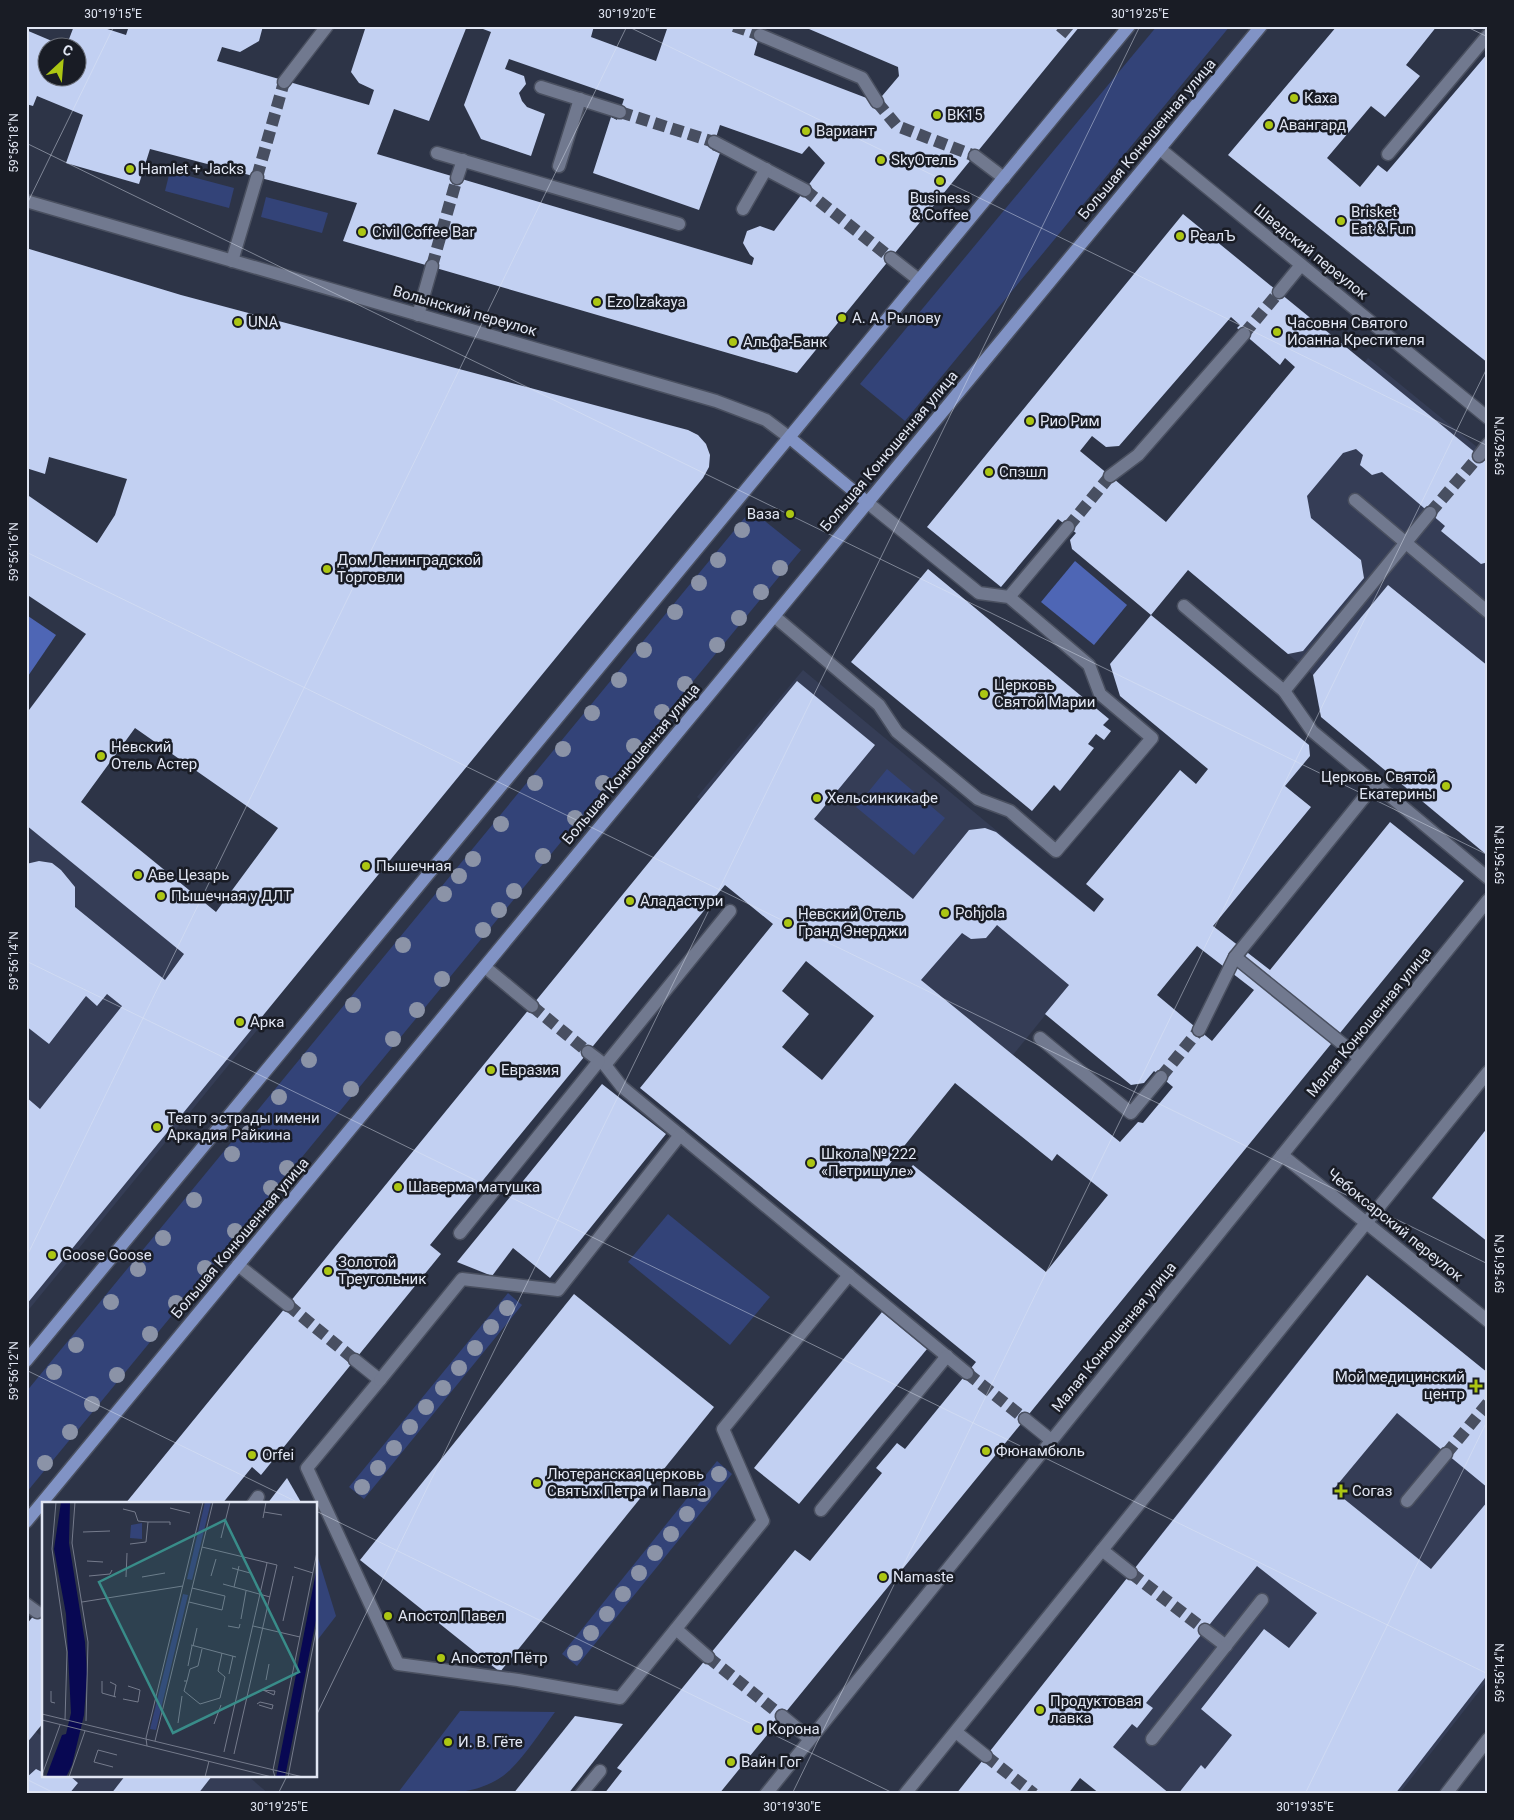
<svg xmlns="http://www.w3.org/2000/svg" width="1514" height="1820" font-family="Roboto,sans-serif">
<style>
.built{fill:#353d56}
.green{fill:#334378}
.forest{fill:#4e66b5}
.building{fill:#c2d0f2;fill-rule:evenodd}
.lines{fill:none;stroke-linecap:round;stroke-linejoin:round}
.minor-tunnel{stroke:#484f61;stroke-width:12;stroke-dasharray:12 6;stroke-linecap:butt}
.minor-casing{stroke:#4a5060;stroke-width:15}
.major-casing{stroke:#4a5060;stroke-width:15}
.minor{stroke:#71798f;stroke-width:12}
.major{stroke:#8193c5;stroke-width:12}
.tree{fill:#8b93a7}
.ticks{fill:none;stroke:#e1e6f3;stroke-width:1;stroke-opacity:0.45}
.poi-dot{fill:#acc613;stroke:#191c25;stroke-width:2}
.labels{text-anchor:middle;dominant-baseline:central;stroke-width:5;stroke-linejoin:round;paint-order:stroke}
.poi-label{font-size:15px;fill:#e1e6f3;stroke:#191c25;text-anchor:start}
.street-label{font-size:15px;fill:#e1e6f3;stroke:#191c25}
.inset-road{fill:none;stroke:#757b8c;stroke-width:1}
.view{fill:#398c89;fill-opacity:0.15;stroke:#398c89;stroke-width:2.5}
.inset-edge{fill:none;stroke:#e1e6f3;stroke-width:2.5}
.neatline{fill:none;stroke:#e1e6f3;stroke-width:2}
.ticks-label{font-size:12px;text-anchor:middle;fill:#e1e6f3}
</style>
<rect width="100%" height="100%" fill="#2d3447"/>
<g class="built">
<polygon points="1368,358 1488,456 1488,666 1388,585 1313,675 1188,570"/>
<polygon points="803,670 1115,929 1013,1055 697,797"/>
<polygon points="26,825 267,1018 26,1313"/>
<polygon points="1367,1275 1488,1373 1488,1680 1399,1794 1170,1794 1041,1689 1221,1457"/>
<polygon points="26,1724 44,1738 44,1776 248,1776 269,1794 26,1794"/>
</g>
<g class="green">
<polygon points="1157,26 1230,26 905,421 860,384"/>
<polygon points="170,171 234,188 229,208 165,191"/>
<polygon points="266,197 328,213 322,233 261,217"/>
<polygon points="751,510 801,550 26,1493 26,1392"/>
<polygon points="887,769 945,818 914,855 856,807"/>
<polygon points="668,1214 770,1297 730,1345 628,1262"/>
<polygon points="508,1293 522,1305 364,1499 349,1487"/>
<polygon points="717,1461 732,1474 577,1666 562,1654"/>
<polygon points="316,1551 336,1616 316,1642"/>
<path d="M460,1711L555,1712C541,1731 527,1753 510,1770C481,1798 434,1794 397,1794Z"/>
</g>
<g class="forest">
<polygon points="1075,561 1127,605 1094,645 1041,602"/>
<polygon points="28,616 56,635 26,679 26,619"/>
</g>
<g class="building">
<path d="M74,26H98L126,35L129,26H263L259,41L240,52L222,47L217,61L369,105L374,90L359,83L351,72L366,26H467L429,121L394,109L377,154L752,265L754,258L750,255L743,243L747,231L760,226L774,231L825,163L809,146L802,154L720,125L712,150L720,153L699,210L593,173L611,117L617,120L624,99L509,59L505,69L524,76L526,84L519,93L522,101L527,107L545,114L531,156L481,139L464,105L491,32L475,26H594L591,37L656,61L668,26H762L754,55L877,102L899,76L898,67L802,26H1080L797,373L343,241L357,203L150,149L139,184L66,163L83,115L37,96L33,106L26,104V30L66,47ZM48,48H78V78H48Z"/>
<polygon points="1337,26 1437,26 1406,65 1420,76 1385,117 1371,106 1327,158 1360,187 1378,165 1387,172 1488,53 1488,363 1228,155"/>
<path d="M1183,214L1488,463V562L1481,564L1441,531L1445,526L1382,472L1372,475L1360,465L1363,455L1356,449L1343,453L1307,496L1311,518L1361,560L1364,578L1303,651L1288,654L1188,570L1151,615L1072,549L1070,540L1076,533L1058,519L1001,587L927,527ZM1231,317L1240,325L1237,328L1280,365L1285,358L1295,367L1166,522L1080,451L1092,436L1106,447L1119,446Z"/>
<path d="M26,248L181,295L688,430L698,435L706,444L710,455L709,467L703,478L26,1305V1097L40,1109L122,1006L107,994L97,1006L86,996L49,1044L26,1026V864L39,861L52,863L61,870L75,887V907L165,980L184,954L26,825V714L86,634L26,594V501L29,496L97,543L115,515L127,479L49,457L45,474L26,468ZM135,728L278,828L216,912L81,802Z"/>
<polygon points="928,569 1109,719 1103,725 1111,731 1104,740 1096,734 1088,744 1094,748 1060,791 1054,785 1032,811 851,662"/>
<polygon points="1388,585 1488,666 1488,856 1321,717 1313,675"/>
<path d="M1151,615L1309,745L1310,756L1285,786L1311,807L1213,926L1270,970L1390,822L1464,881L719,1794H604L622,1771L617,1768L795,1550L810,1561L882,1473L876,1468L897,1443L905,1449L976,1362L640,1088L773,924L725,885L430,1245L441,1254L261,1475L252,1467L222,1504H125L797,681L875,745L814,819L913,899L969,830L985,828L996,832L1094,912L1104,899L1086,884L1180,770L1196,784L1208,769L1120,696L1110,664ZM997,925L1069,985L1045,1014L1131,1085L1144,1083L1154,1071L1173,1087L1143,1123L1138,1122L1120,1142L921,980L962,933L971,939L986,938ZM1197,946L1254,990L1212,1041L1157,995ZM806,961L874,1016L822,1080L782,1047L809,1014L782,991ZM955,1083L1052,1161L1057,1154L1108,1195L1046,1272L913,1165L903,1178L888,1166Z"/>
<polygon points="602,1084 666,1134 550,1278 513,1248 492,1276 457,1262"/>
<polygon points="1488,1127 1488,1242 1432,1198"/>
<polygon points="1367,1275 1488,1373 1488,1488 1397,1413 1333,1490 1431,1569 1488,1501 1488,1674 1395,1794 1178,1794 1201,1765 1205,1769 1232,1735 1201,1709 1264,1629 1289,1648 1317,1613 1257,1566 1146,1703 1153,1708 1137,1728 1132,1724 1113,1747 1170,1794 1100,1794 1080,1778 1068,1794 956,1794"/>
<polygon points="574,1294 714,1407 500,1672 360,1560"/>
<polygon points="882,1312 927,1349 799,1504 754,1468"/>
<polygon points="287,1478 302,1504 267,1504"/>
<polygon points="44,1603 44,1722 26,1744 26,1625"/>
<polygon points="575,1716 623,1724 568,1794 513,1794"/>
<polygon points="36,1769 44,1773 44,1776 70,1776 78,1783 69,1794 26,1794 26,1778"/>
<polygon points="125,1776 212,1776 198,1794 111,1794"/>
</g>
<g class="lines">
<g class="minor-tunnel">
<polyline points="734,26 760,35"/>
<polyline points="1060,26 1072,36"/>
<polyline points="877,102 897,126 975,156"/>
<polyline points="620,112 714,142"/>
<polyline points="257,177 284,82"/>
<polyline points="805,190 891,258"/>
<polyline points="432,266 457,178"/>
<polyline points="1244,334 1279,292"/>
<polyline points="1430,513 1479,456"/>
<polyline points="1068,527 1110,476"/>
<polyline points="532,1006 588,1052"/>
<polyline points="1161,1077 1199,1030"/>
<polyline points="288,1305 355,1360"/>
<polyline points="967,1373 1025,1419"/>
<polyline points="1446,1454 1488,1403"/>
<polyline points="1131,1573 1205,1630"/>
<polyline points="708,1657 782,1716"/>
<polyline points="986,1756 1034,1794"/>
</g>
<defs>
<g id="minor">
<polyline points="760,35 862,78 877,102"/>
<polyline points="284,82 327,26"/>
<polyline points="541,87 620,112"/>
<polyline points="714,142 805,190"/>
<polyline points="1160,149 1488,418"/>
<polyline points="437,153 679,224"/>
<polyline points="1388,154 1488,35"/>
<polyline points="975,156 1004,178"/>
<polyline points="559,166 580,99"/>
<polyline points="457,178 463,160"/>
<polyline points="26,201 716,401 766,420 790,438"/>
<polyline points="743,209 766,169"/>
<polyline points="891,258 919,280"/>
<polyline points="232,261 257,177"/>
<polyline points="1279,292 1301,265"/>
<polyline points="418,315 432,266"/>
<polyline points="1479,456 1488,444"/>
<polyline points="1110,476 1138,455 1244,334"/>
<polyline points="1355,500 1488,612"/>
<polyline points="1009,597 1068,527"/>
<polyline points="1184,606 1284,691 1312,731 1488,878"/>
<polyline points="774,616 879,705 897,732 978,799 1010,811 1056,851 1152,738 1100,694 1089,665 1009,597 979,593 868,503"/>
<polyline points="1284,691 1430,513"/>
<polyline points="1235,957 1360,1058"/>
<polyline points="485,967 532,1006"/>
<polyline points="1199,1030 1235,957 1375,784"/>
<polyline points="1040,1038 1131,1113 1161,1077"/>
<polyline points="588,1052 605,1065 622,1087 967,1373"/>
<polyline points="605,1065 730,911"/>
<polyline points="1282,1155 1488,1321"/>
<polyline points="460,1233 599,1061"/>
<polyline points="238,1265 288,1305"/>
<polyline points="355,1360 380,1380 307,1468 398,1664 518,1680 620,1698 763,1521 723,1429 849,1275"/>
<polyline points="380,1380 462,1279 558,1290 680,1135"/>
<polyline points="1025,1419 1051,1440"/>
<polyline points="1407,1501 1446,1454"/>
<polyline points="253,1504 258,1497"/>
<polyline points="821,1510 947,1356"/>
<polyline points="1102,1550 1131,1573"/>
<polyline points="26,1604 37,1612"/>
<polyline points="676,1629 708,1657"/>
<polyline points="1205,1630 1226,1646"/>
<polyline points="782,1716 810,1739"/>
<polyline points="956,1732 986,1756"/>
<polyline points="1152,1739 1262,1600"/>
<polyline points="581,1794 600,1771"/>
<polyline points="766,1794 1488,900"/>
<polyline points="905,1794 1488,1072"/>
<polyline points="1446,1794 1488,1739"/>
</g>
<g id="major">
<polyline points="790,438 868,503"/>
<polyline points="26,1361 1129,26"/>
<polyline points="26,1522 1261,26"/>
</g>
</defs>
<use href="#minor" class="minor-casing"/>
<use href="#major" class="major-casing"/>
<use href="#minor" class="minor"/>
<use href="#major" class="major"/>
</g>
<g class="tree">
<circle cx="742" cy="530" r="8"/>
<circle cx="718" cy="560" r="8"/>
<circle cx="780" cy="568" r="8"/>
<circle cx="699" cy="583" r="8"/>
<circle cx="761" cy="592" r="8"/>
<circle cx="675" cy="612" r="8"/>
<circle cx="739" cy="618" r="8"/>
<circle cx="717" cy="645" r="8"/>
<circle cx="644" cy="650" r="8"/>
<circle cx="619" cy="680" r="8"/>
<circle cx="685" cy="684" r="8"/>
<circle cx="662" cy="712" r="8"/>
<circle cx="592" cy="713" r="8"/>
<circle cx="634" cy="746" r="8"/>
<circle cx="563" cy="749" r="8"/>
<circle cx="535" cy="783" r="8"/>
<circle cx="603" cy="783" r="8"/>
<circle cx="575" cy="818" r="8"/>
<circle cx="501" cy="824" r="8"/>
<circle cx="543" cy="856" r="8"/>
<circle cx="473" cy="859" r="8"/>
<circle cx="459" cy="876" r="8"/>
<circle cx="514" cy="891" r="8"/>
<circle cx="444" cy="894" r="8"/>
<circle cx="499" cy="910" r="8"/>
<circle cx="483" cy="930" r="8"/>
<circle cx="403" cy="945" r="8"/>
<circle cx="442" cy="979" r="8"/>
<circle cx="353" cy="1005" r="8"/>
<circle cx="417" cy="1010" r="8"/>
<circle cx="393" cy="1039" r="8"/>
<circle cx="309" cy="1060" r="8"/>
<circle cx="351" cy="1089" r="8"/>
<circle cx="279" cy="1097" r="8"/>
<circle cx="249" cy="1133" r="8"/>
<circle cx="232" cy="1154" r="8"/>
<circle cx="287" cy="1168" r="8"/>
<circle cx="271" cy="1188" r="8"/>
<circle cx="194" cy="1200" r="8"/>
<circle cx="235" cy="1231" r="8"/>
<circle cx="163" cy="1238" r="8"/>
<circle cx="205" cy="1268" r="8"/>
<circle cx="138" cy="1269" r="8"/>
<circle cx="111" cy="1302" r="8"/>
<circle cx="176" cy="1303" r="8"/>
<circle cx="507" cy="1308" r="8"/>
<circle cx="491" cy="1327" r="8"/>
<circle cx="150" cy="1334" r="8"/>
<circle cx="76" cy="1345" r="8"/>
<circle cx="475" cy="1348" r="8"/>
<circle cx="459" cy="1368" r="8"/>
<circle cx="54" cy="1372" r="8"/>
<circle cx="117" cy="1375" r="8"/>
<circle cx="443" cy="1388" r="8"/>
<circle cx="92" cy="1404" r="8"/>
<circle cx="426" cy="1407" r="8"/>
<circle cx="410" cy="1427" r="8"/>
<circle cx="70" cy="1432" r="8"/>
<circle cx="394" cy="1448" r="8"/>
<circle cx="45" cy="1463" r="8"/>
<circle cx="378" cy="1468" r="8"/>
<circle cx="719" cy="1474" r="8"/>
<circle cx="362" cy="1487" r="8"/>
<circle cx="703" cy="1494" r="8"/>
<circle cx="687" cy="1514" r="8"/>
<circle cx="671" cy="1534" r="8"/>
<circle cx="655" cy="1553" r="8"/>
<circle cx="639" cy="1573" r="8"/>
<circle cx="623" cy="1594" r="8"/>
<circle cx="607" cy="1614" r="8"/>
<circle cx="591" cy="1633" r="8"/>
<circle cx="575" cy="1653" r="8"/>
</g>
<path class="ticks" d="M627,26L1488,446M1465,26L1488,37M26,143L1488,855M26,206L114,26M26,552L1488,1264M26,961L1488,1674M26,1258L627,26M26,1370L301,1504M316,1511L895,1794M316,1716L1140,26M26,1779L56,1794M278,1794L287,1776M792,1794L1488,366M1305,1794L1488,1419"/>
<g class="poi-dot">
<circle cx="1294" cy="98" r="5"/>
<circle cx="937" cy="115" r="5"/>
<circle cx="1269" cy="125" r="5"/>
<circle cx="806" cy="131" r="5"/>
<circle cx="881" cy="160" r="5"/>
<circle cx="130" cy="169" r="5"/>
<circle cx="940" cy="181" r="5"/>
<circle cx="1341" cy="221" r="5"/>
<circle cx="362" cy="232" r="5"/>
<circle cx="1180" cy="236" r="5"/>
<circle cx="597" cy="302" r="5"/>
<circle cx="842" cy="318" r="5"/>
<circle cx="238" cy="322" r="5"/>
<circle cx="1277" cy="332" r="5"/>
<circle cx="733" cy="342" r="5"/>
<circle cx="1030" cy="421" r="5"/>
<circle cx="989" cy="472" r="5"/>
<circle cx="790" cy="514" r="5"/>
<circle cx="327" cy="569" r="5"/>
<circle cx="984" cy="694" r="5"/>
<circle cx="101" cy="756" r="5"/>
<circle cx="1446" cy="786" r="5"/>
<circle cx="817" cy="798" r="5"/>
<circle cx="366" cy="866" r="5"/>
<circle cx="138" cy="875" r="5"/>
<circle cx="161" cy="896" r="5"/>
<circle cx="630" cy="901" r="5"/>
<circle cx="945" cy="913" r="5"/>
<circle cx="788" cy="923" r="5"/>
<circle cx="240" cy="1022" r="5"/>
<circle cx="491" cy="1070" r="5"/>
<circle cx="157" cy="1127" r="5"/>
<circle cx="811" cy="1163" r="5"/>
<circle cx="398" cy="1187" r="5"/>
<circle cx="52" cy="1255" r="5"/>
<circle cx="328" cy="1271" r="5"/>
<path d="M1473.5 1378.5h5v5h5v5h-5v5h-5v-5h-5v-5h5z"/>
<circle cx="986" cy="1451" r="5"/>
<circle cx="252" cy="1455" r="5"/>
<circle cx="537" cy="1483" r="5"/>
<path d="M1338.5 1483.5h5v5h5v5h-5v5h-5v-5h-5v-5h5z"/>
<circle cx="883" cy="1577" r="5"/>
<circle cx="388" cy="1616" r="5"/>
<circle cx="441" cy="1658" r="5"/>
<circle cx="1040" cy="1710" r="5"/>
<circle cx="758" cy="1729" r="5"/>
<circle cx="448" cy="1742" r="5"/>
<circle cx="731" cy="1762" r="5"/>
</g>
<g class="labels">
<g class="poi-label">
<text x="1304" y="98">Каха</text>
<text x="947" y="115">BK15</text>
<text x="1279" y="125">Авангард</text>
<text x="816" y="131">Вариант</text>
<text x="891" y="160">SkyОтель</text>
<text x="140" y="169">Hamlet + Jacks</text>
<text x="940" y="198" text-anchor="middle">Business<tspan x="940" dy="17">&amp; Coffee</tspan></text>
<text x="1351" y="212">Brisket<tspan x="1351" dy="17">Eat &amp; Fun</tspan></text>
<text x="372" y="232">Civil Coffee Bar</text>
<text x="1190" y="236">РеалЪ</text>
<text x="607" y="302">Ezo Izakaya</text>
<text x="852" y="318">А. А. Рылову</text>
<text x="248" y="322">UNA</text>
<text x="1287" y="323">Часовня Святого<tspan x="1287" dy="17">Иоанна Крестителя</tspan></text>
<text x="743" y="342">Альфа-Банк</text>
<text x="1040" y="421">Рио Рим</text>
<text x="999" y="472">Спэшл</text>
<text x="780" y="514" text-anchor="end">Ваза</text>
<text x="337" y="560">Дом Ленинградской<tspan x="337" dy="17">Торговли</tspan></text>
<text x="994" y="685">Церковь<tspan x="994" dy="17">Святой Марии</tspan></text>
<text x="111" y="747">Невский<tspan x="111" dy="17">Отель Астер</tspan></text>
<text x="1436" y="777" text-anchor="end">Церковь Cвятой<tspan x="1436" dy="17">Екатерины</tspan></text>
<text x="827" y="798">Хельсинкикафе</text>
<text x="376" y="866">Пышечная</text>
<text x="148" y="875">Аве Цезарь</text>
<text x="171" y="896">Пышечная у ДЛТ</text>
<text x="640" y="901">Аладастури</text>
<text x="955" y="913">Pohjola</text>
<text x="798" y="914">Невский Отель<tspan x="798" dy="17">Гранд Энерджи</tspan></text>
<text x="250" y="1022">Арка</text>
<text x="501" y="1070">Евразия</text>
<text x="167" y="1118">Театр эстрады имени<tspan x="167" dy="17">Аркадия Райкина</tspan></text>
<text x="821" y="1154">Школа № 222<tspan x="821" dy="17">«Петришуле»</tspan></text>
<text x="408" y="1187">Шаверма матушка</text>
<text x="62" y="1255">Goose Goose</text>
<text x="338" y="1262">Золотой<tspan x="338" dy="17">Треугольник</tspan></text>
<text x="1465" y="1377" text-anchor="end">Мой медицинский<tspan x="1465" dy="17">центр</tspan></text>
<text x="996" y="1451">Фюнамбюль</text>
<text x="262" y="1455">Orfei</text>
<text x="547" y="1474">Лютеранская церковь<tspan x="547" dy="17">Святых Петра и Павла</tspan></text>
<text x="1352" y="1491">Согаз</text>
<text x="893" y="1577">Namaste</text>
<text x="398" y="1616">Апостол Павел</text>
<text x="451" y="1658">Апостол Пётр</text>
<text x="1050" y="1701">Продуктовая<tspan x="1050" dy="17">лавка</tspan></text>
<text x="768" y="1729">Корона</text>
<text x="458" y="1742">И. В. Гёте</text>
<text x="741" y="1762">Вайн Гог</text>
</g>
<g class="street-label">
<text transform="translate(1147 139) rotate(-50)">Большая Конюшенная улица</text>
<text transform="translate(1311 252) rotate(39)">Шведский переулок</text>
<text transform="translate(465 311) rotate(16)">Волынский переулок</text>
<text transform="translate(889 451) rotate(-50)">Большая Конюшенная улица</text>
<text transform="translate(631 764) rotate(-50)">Большая Конюшенная улица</text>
<text transform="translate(1369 1022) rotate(-51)">Малая Конюшенная улица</text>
<text transform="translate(1395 1225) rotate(39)">Чебоксарский переулок</text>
<text transform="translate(240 1238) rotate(-50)">Большая Конюшенная улица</text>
<text transform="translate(1114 1337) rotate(-51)">Малая Конюшенная улица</text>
</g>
</g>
<g transform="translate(42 1502)">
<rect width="275" height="275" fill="#2d3447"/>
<path d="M163,0H169L150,78L145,77ZM100,21V37L88,36L89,23ZM141,92L146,93L114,228L108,227Z" fill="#334378"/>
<path d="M19,0H28L27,41L43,140L45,172L42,213L30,263L24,275H4L20,233L24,232L29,211L24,112L12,47ZM275,65V113L243,275H234Z" fill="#080853"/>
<path class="inset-road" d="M14,0L10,47L25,150L23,218M33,0L30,41L46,140L44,219M128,6L148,11M81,7L93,10L96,19L106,20M222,10L240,13M221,16L224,0M41,30L68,29M179,36L188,0M88,42L104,40L106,20H128V23M160,45L235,63L192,252M45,59L61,60M252,65L271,71M190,66L208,71M47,74L68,72L70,68M169,74L174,57M84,75L85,51M100,75L123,71M181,82L228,95M192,85L197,64M40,100L141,84M147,100L180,108L183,94L150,86M199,117L204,89M241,119L251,74M186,124L197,126L198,122M211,124L258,135M149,143L194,155M151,144L155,126M146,164L150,144M187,172L191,154M224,178L227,162M60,179V191L74,195M142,179H145L142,189L158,202L178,196L183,175L176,169L180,151M145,179L148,167L156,164L160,147M68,180L74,183L72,195M219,188L233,189L232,193L221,188M9,189V200L13,201M81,197L96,200L98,188L86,184M215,202L218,200L231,203L230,207L217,203M0,212L261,275M0,218L230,275M136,221L140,194M172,222L179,203M113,239L171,0M105,244L104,236L161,0M182,250L225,61M71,265L52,260L56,248L75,253M0,273L18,223M27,275L43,229M163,275L167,259M233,275L231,268L275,50M246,275L275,124"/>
<path class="view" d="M183,18L257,170L131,231L57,80Z"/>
<rect width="275" height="275" class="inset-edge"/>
</g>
<rect width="1514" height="1820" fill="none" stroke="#191c25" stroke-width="55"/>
<g transform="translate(62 62) rotate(26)"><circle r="24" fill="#191c25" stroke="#696d77"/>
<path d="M0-4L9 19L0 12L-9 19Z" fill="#acc613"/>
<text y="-8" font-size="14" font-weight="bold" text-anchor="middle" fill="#e1e6f3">С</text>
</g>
<rect x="28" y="28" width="1458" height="1764" class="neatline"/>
<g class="ticks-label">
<text x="113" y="18">30°19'15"E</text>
<text x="627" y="18">30°19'20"E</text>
<text x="1140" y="18">30°19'25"E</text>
<text transform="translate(14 143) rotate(-90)" y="4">59°56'18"N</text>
<text transform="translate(1500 446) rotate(-90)" y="4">59°56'20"N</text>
<text transform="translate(14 552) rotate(-90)" y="4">59°56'16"N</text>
<text transform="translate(1500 855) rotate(-90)" y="4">59°56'18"N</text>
<text transform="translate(14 961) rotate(-90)" y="4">59°56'14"N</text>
<text transform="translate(1500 1264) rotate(-90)" y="4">59°56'16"N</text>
<text transform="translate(14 1371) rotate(-90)" y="4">59°56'12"N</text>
<text transform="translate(1500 1673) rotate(-90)" y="4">59°56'14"N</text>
<text x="279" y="1811">30°19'25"E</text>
<text x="792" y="1811">30°19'30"E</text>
<text x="1305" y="1811">30°19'35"E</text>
</g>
</svg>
